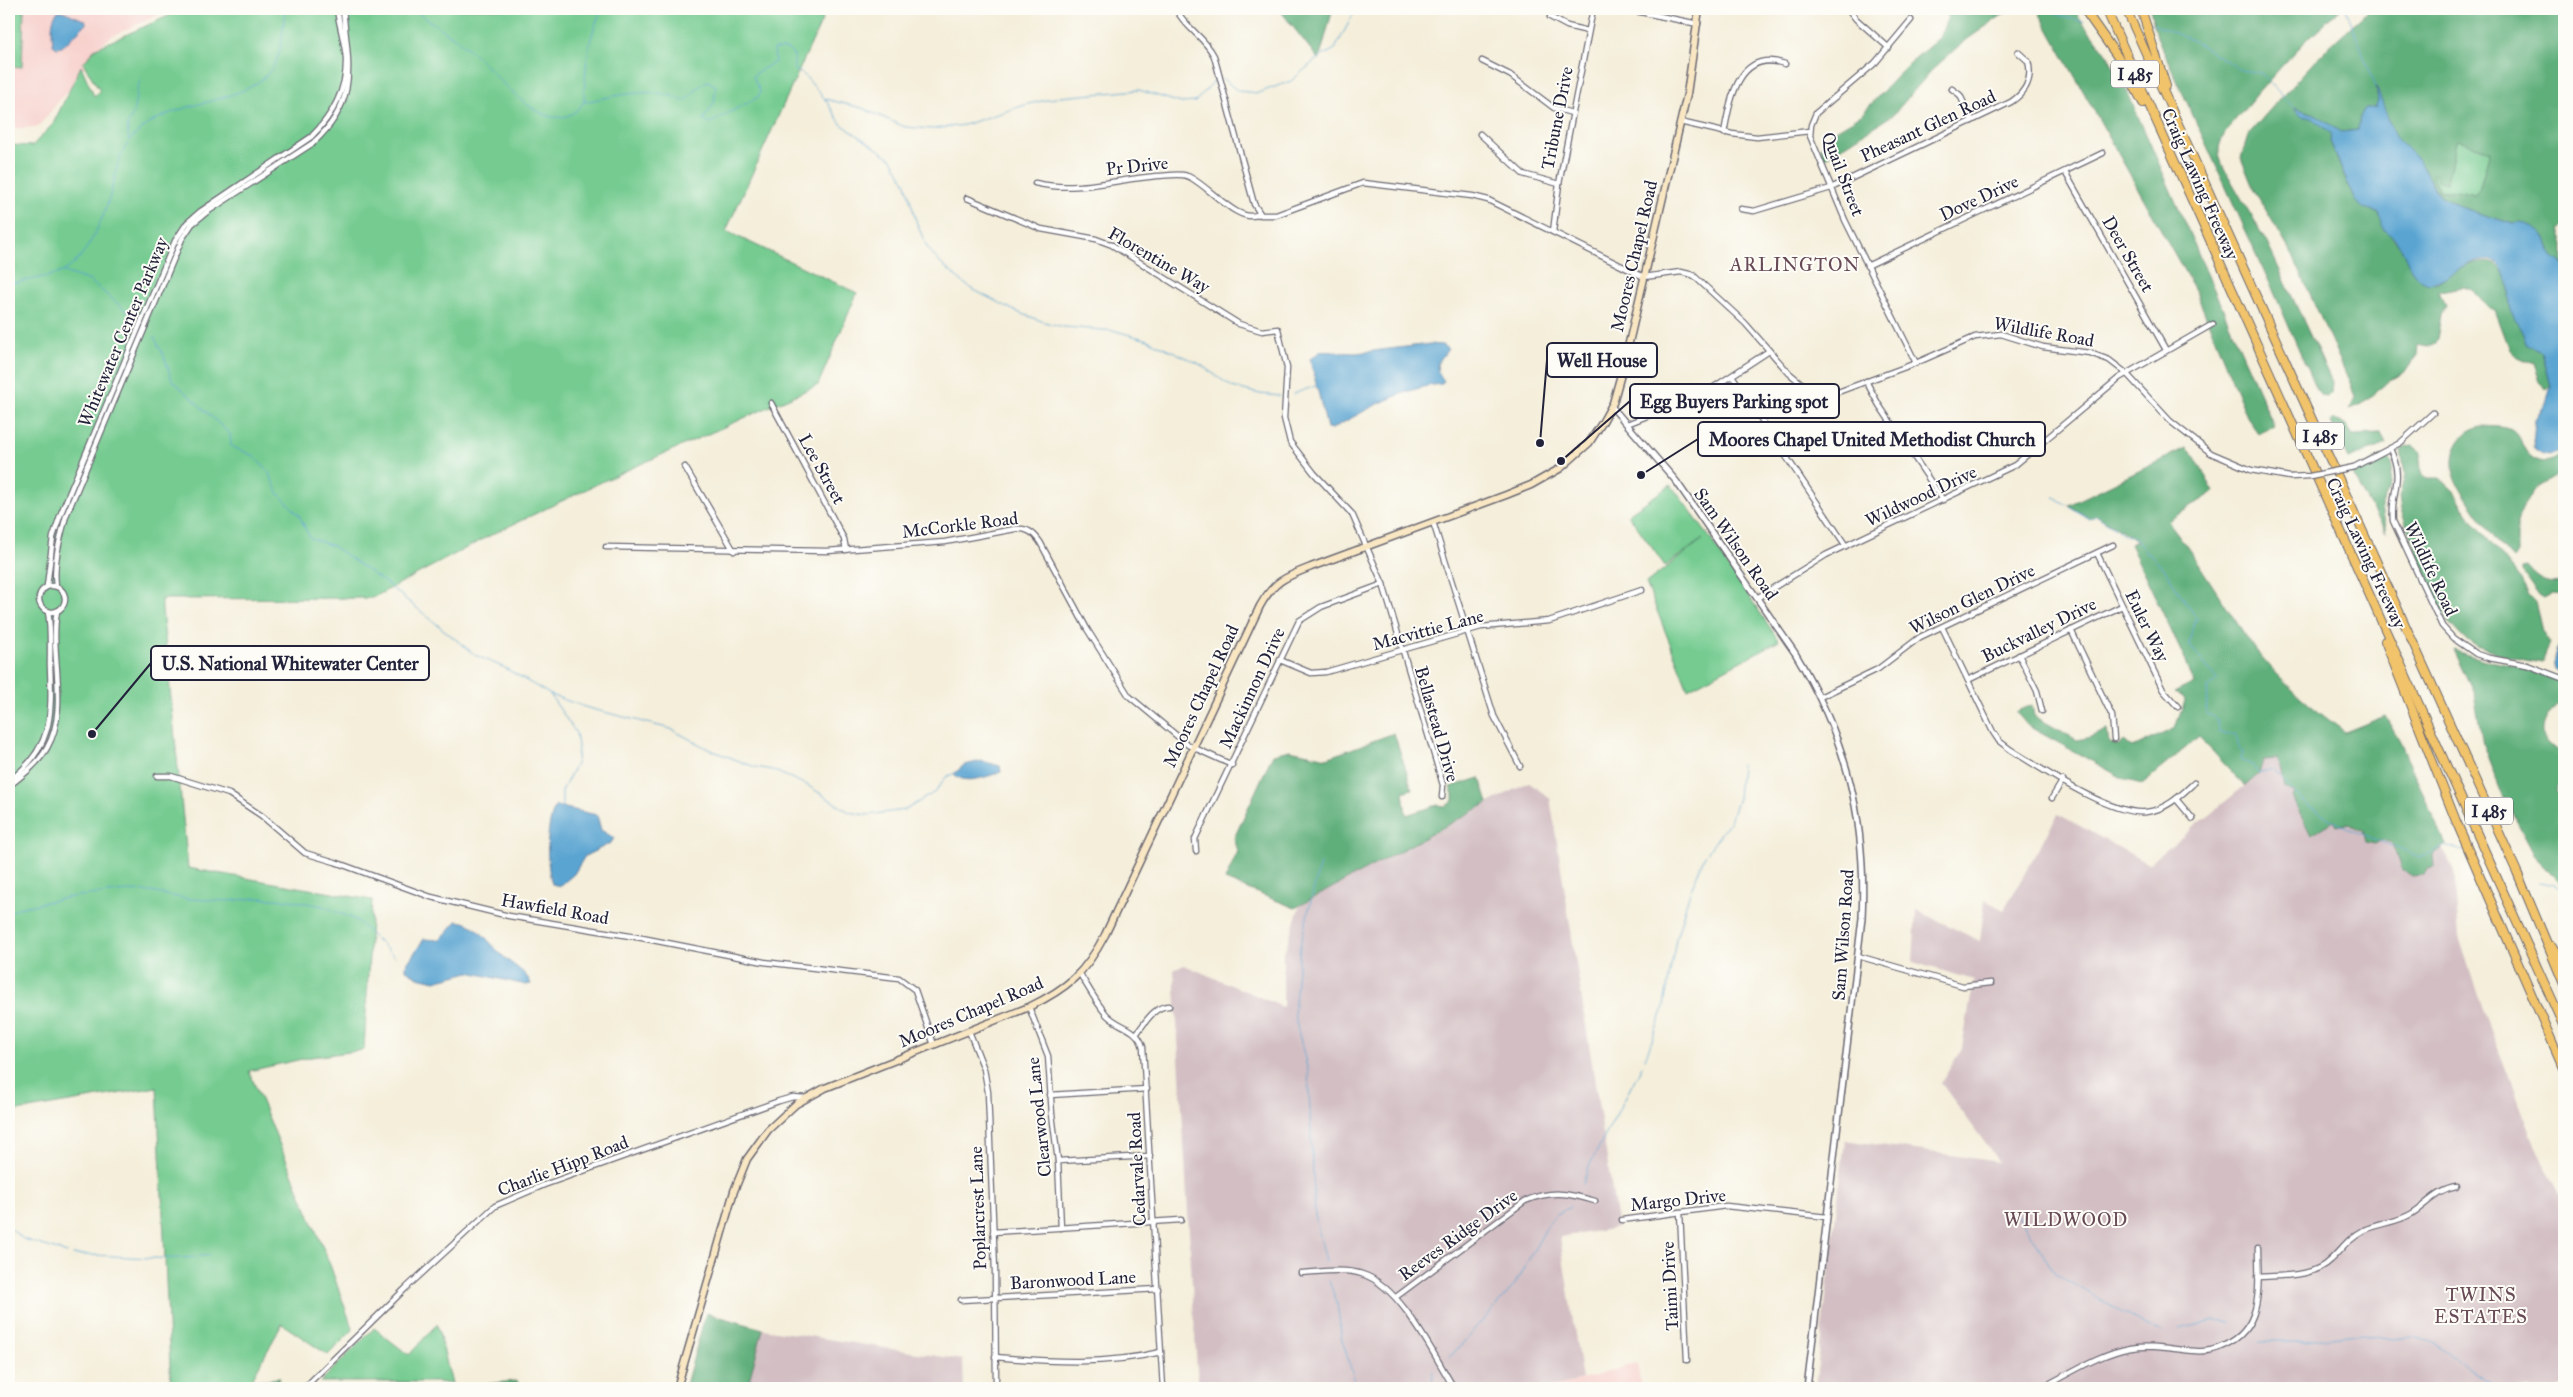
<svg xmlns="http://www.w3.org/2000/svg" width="2573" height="1397" font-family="'IM FELL Great Primer',serif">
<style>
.built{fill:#f7d0cc}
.industrial{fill:#d2bec3}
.green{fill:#74cb90;stroke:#4b7666}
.forest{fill:#5faf7a;stroke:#40685a;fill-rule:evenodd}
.water{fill:#5aa4d1;stroke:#3e6386}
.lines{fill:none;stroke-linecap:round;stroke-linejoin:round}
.stream{stroke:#5aa4d1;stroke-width:1}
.minor-casing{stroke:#6c6973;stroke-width:7}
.tertiary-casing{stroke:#6c6973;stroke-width:8}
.secondary-casing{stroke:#6c6973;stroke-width:9}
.motorway-casing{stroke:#6c6973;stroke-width:10}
.minor{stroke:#fff;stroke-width:4.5}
.tertiary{stroke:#fff;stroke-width:5}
.secondary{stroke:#f9e7c3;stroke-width:6}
.motorway{stroke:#f1c36a;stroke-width:8}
.minor-bridge-casing{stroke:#6c6973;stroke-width:7;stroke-linecap:butt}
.minor-bridge{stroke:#fff;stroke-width:4.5}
.labels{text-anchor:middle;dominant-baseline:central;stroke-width:4;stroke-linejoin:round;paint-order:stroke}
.shield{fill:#fdfcf7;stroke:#646373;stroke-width:1}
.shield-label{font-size:16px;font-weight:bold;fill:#22223b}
.street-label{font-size:18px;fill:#22223b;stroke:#fdfcf7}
.neighbourhood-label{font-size:19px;letter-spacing:1px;fill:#674a56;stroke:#fdfcf7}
.leader{fill:none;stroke:#22223b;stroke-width:2}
.callout-dot{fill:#22223b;stroke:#fdfcf7;stroke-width:2}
.callout{fill:#fdfcf7;stroke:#22223b;stroke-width:2}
.callout-label{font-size:19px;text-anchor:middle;font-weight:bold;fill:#22223b}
</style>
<rect width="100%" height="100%" fill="#fdfcf7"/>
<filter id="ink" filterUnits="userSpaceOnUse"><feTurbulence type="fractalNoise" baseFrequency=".02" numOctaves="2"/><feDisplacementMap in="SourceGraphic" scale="10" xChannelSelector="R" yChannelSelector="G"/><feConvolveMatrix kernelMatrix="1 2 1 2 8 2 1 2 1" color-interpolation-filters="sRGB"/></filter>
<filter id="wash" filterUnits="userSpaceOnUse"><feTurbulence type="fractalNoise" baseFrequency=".0096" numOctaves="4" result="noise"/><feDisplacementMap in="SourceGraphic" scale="20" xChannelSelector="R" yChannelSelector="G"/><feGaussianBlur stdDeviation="1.12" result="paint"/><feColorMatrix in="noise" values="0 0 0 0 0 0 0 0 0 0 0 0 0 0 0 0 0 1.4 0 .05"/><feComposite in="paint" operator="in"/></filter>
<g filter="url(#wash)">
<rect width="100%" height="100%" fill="#f4eeda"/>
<g class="built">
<polygon points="9,9 171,9 112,36 98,47 105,62 95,49 72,85 38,127 9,129"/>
<polygon points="1637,1363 1641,1388 1548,1388 1582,1380"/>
</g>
<g class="industrial">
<polygon points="2277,759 2281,768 2285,788 2294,793 2311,834 2334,820 2349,823 2358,829 2363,830 2375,844 2382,840 2392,843 2393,849 2399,855 2401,868 2427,868 2433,854 2442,847 2454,871 2459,937 2482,1007 2538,1152 2564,1202 2564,1388 1815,1388 1845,1140 1999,1162 1941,1083 1962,1048 1974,980 1913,962 1916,910 1980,941 1985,900 2004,910 2058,814 2149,864 2259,774 2263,760"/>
<polygon points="1528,782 1550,798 1618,1228 1560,1237 1582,1380 1548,1388 1198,1388 1174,970 1184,965 1283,1007 1283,956 1300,905"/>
<polygon points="763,1329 963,1360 964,1388 747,1388"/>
</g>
<g class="green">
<polygon points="9,9 24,9 22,67 9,66"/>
<polygon points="184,9 827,9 726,231 857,293 818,385 614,476 493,534 372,598 161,599 188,868 372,900 364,1050 311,1057 249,1071 329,1262 353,1330 328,1355 282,1324 251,1381 280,1378 274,1388 171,1388 157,1087 17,1111 9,1105 9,145 32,146 53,124 81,66 94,96 100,91 83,63 96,48"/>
<polygon points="2458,140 2490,151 2479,190 2475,195 2456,191 2441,191 2432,175 2434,173 2447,182 2456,141"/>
<polygon points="1671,485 1708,535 1779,641 1688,689 1646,583 1703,539 1665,566 1628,514"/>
<polygon points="437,1324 452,1384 438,1382 320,1382 374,1328 409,1355"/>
</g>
<g class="forest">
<polygon points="1279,9 1333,9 1319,60"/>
<polygon points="1943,9 2011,9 1962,43 1931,71 1894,114 1824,159 1821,147 1831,133 1861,115 1907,65 1939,38 1948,17"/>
<polygon points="2037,9 2073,9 2108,56 2127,91 2274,426 2258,433 2248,419 2196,292"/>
<path d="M2150,9H2340C2307,38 2277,70 2249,104C2239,116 2225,129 2220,144C2217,153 2221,162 2225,170L2267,243L2332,382L2331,393L2327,397L2321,396L2316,389L2277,299L2157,37Z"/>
<path d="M2370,9H2564V226L2559,231L2564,244V267C2562,261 2558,261 2553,256C2548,250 2548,239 2543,234C2536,227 2522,221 2513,224L2460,207L2440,195L2412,154L2395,137L2377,94L2378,101L2375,109L2366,108L2360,117L2358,130L2341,132L2315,114L2296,108L2301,116L2312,118L2332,134L2330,141L2348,186L2368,209L2378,212L2388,234L2399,244L2413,271L2436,284C2456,271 2491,244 2507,279C2511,287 2508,296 2510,305C2514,319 2523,330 2526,344L2542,352L2551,385L2547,389L2540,382L2534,364L2516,356L2510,350L2495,310L2489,308L2473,290L2462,287L2440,291L2439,294L2446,306L2441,315L2437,339L2434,344L2428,347L2418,345L2417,355L2406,371L2390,380L2360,405L2350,409L2355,398L2351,385L2293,256L2254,190L2241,158L2248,135L2267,113L2323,52ZM2458,140L2490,151L2479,190L2475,195L2456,191H2441L2432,175L2434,173L2439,181L2447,182L2456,141Z"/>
<polygon points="2333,420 2345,424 2353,435 2381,434 2386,444 2348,459 2331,423"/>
<path d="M2483,426C2492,427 2507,426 2514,431C2520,436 2521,442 2524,448C2534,466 2555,466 2564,449V471L2537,487L2521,509L2517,523V553L2513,559C2500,546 2460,493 2455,476C2448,453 2459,429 2483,426Z"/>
<polygon points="2413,446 2421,452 2419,462 2423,474 2427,478 2440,478 2454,491 2468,514 2519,577 2529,596 2535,602 2542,631 2550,643 2542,663 2510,657 2476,646 2461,636 2449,623 2430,586 2401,511 2399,497 2405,475 2401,450 2406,447"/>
<path d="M2186,448L2195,457L2214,492L2168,521C2200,562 2225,608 2256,650C2279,682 2313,708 2345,732L2385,716L2400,742L2446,845L2433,854L2434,866L2427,868L2424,875L2412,876L2401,868C2399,855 2393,852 2392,843L2382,840L2375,844L2366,842L2363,830L2358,829L2349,823L2337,826L2334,821L2311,835L2292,797L2294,793L2285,788L2281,768L2277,759L2263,760L2259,774L2245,786L2199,737L2142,784L2126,780L2028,726L2016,712L2032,705L2034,716L2077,740L2091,737L2107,730L2109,743L2120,745L2124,741L2133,748L2175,728L2185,701L2181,696L2174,693L2194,683L2187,664L2130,544L2137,540L2096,515L2090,519L2069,505Z"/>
<polygon points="2380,457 2387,457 2392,463 2390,486 2381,507 2386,533 2351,473"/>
<path d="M2527,567C2537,580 2549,586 2564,581V595L2553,594L2544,599L2539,596L2522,572V568Z"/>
<path d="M2453,650L2485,660L2528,669L2564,681V699C2552,710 2534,728 2548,745C2551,748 2555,748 2558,751C2562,756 2565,767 2564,773C2563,779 2557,785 2555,790L2557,793L2564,795V887L2537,860L2500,789L2483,745L2474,694Z"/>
<polygon points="1394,733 1412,789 1403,792 1406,815 1438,805 1446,806 1453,801 1453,794 1450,787 1480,778 1488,803 1295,908 1225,880 1238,851 1234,838 1273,754 1290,750 1327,758"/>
<polygon points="706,1313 763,1329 747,1388 685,1388"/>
<polygon points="514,1381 518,1382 519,1388 453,1388"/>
</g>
<g class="water">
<path d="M58,11H63L86,21V24L62,47L57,48L53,45C52,34 50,19 58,11Z"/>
<path d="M2376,86L2395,137L2419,161L2434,188L2440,195L2460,207L2513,224C2522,221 2536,226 2543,234C2548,239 2548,250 2553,256C2558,261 2562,261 2564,267V449C2553,457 2543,457 2533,447L2535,420L2546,403L2551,385L2542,352L2526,344C2523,329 2514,321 2511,310C2508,300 2511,289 2507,279C2487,230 2445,291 2426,283C2409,277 2407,255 2398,243C2395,237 2388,235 2384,230C2381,224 2382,217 2378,212L2363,208L2354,199L2330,141L2331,134L2312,118L2301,116L2294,108L2315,114L2341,132L2358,130L2360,117L2366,108H2375L2378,101Z"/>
<path d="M1430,344L1442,345L1448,349L1437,364L1438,372L1444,381L1442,384C1404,387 1364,411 1332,429L1327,428L1310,359L1321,351L1356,353Z"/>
<path d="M2564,642V675L2555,669C2552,660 2555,647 2564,642Z"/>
<path d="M982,761L1000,766L1001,772C988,776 965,786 954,774L964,765Z"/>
<path d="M556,806L597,815L601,830L614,838L611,843L585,856L574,874L560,886L552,884C546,864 545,824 556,806Z"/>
<path d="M457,921C478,922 489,944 503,956C512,965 527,972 531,984L526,985L469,972L435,981L418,977L406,970V965L424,939L440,940Z"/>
</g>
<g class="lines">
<g class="stream">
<path d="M413,9C432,24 454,36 472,52C496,72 550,150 584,102C585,70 587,39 602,9"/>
<polyline points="1967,9 1986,9"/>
<polyline points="2047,9 2066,18 2084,21"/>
<polyline points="2346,9 2376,87"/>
<polyline points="2150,23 2192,40 2241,70 2261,73 2294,108"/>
<polyline points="1222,78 1238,91 1258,93 1291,81 1317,59 1335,49 1356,9"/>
<polyline points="825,99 862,108 905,127 933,129 964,125 1028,104 1060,97 1139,90 1181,103 1195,102 1217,78"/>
<path d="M584,102C614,96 656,85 684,101C694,95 698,84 708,81L716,86L714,103L703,120L710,123L758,97L760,91L753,77L756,73L775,62L774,49H787L794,55V69L804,75L825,99L841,124L892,159L906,184L917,224L927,247L941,264L970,288L1015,311L1044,322L1064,327L1116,331L1148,340L1198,363L1232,387L1260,394L1280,396"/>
<path d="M129,141L127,125C138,112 133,93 141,79"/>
<polyline points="64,272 90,281 135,318"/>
<path d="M9,284C21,281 56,276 64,271C85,259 101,224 108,202C116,179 115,156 134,136C171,95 256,108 276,61C283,44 283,26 285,9"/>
<polyline points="154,337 164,356 172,380 230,434 231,446 254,456 269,473 278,493 299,515 310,538 333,546 387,584 475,655 505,668 551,695 588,708 671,729 708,749 755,767 772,770 807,785 849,812 866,815 905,810 935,792 946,777 955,773"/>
<polyline points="1293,394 1318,385"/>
<path d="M2054,497L2090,519L2096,515L2125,535L2135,537L2145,551L2163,567L2197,619L2193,625L2189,644L2217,680L2208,688L2206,714C2217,717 2219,720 2219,732L2226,735L2235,734L2239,741V749L2243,752L2241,760L2252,765L2259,774L2271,769C2286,781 2297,798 2313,809C2346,831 2384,841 2419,858L2444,846L2463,851"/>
<polyline points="551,696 576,733 578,746 577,762 562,791 562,808"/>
<polyline points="1320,863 1300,946 1294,1014 1308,1071 1315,1215 1326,1262"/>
<polyline points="2539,882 2555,885 2564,891"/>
<polyline points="9,913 18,908 70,897 127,891 151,892 188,899 229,901 257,898 290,900 323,906 356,920 395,957"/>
<polyline points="1645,1059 1663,1011 1676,939 1689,895 1704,857 1730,821 1738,798 1741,765"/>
<polyline points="1583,1184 1588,1168 1642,1066"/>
<polyline points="2016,1212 2055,1273 2147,1327 2162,1331"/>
<polyline points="9,1227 23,1239 67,1253"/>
<path d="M73,1255C118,1254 164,1263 209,1255"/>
<polyline points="1329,1281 1337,1303 1342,1340 1357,1388"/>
<polyline points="2179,1329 2214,1321 2230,1323"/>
<polyline points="2260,1341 2306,1341 2364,1334 2392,1339 2413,1337 2432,1342 2497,1388"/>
<polyline points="1450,1357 1514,1286 1550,1221 1557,1214 1570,1207"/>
<polyline points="1432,1388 1433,1371"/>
</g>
</g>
</g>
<g filter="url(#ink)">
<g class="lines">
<defs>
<g id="minor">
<path d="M1176,9C1185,28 1205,37 1214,56L1254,204L1261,215H1276L1363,183L1472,196L1488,200L1644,277L1681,272L1693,275L1745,323L1789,373L1801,383L1817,390L1838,392L1916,363L1975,337L2001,334L2043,347L2090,353L2109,360L2126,373L2170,421L2211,453L2251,470L2290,477"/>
<polyline points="1626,9 1698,24"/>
<polyline points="1848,9 1856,19 1889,48"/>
<polyline points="1550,17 1567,26 1588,31"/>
<polyline points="1911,20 1875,63 1816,113 1811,125 1810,136 1845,220 1916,363"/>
<polyline points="1482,61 1510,75 1554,108 1572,113"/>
<polyline points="1952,89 1960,95 1972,121"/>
<polyline points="1680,122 1732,134 1757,137 1810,131"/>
<path d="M1724,133C1730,101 1738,48 1785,64"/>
<polyline points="1480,134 1523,174 1559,184"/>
<polyline points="2065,172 2166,350"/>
<path d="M1035,183C1075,193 1117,179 1157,176C1166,176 1179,173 1187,176C1206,182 1238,226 1259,214"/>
<polyline points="967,198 1041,229 1096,239 1112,245 1239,324 1262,331 1278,329 1287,368 1284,418 1290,442 1314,473 1352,514 1383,584 1443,785 1442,797"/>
<path d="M1741,209L1754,211L1831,188L2011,102C2026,92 2033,79 2028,61L2018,52"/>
<polyline points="1553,232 1559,184 1593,9"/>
<polyline points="1867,266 2103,153"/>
<polyline points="1733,377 1846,546"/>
<polyline points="1866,381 1879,405 1943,500"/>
<polyline points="771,403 844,539 846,550"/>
<polyline points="1627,424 1705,393 1769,351"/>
<path d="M2390,449C2405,480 2390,492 2393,521L2442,626L2453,638L2476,654L2489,658L2527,665L2564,679"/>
<polyline points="685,467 734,551"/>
<polyline points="2354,467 2400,443 2433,413"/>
<polyline points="1433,522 1494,716 1520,766"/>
<path d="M606,547L827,551L945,542L1015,529C1027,528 1033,532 1040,542L1087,629L1129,696L1188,745L1232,765"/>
<polyline points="2097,553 2163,690 2178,707"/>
<circle cx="52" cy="599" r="13"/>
<path d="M47,586L53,537L61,513L175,241L187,223L201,211L311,137C332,116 347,90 346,59C345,42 339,25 337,9"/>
<path d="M56,586C53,562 60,539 66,516L182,239L192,224L207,212L313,143C360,100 348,65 343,9"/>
<polyline points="1757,598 1826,555 2015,465 2119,378 2213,324"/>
<path d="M1942,627L1993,732L1999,741L2011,750C2042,769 2111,816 2146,812C2166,810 2180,796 2194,783"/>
<polyline points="2071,630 2112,716 2114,739"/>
<polyline points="2019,655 2037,691 2042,711"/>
<polyline points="1280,660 1311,673 1326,672 1481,627 1549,621 1642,590"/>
<polyline points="1968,680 2122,606"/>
<polyline points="1820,697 1878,669 1920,637 2113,545"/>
<polyline points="157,776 171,776 229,794 262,816 305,853 335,862 431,897 509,916 642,938 764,962 899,978 915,990 934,1045"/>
<path d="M9,781C53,748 52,716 50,665C50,647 51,629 48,611"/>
<path d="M9,786C23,775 38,764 47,748C70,708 49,655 57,611"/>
<polyline points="2052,798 2063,780"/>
<polyline points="2176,799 2193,819"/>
<polyline points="1196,851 1195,839 1299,621 1321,607 1383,584"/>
<polyline points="1858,956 1963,986 1991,983"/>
<path d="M1080,974C1088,987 1096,1002 1106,1014C1118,1028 1137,1026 1143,1047L1163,1388"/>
<polyline points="1029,1007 1048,1056 1052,1114 1058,1161 1061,1228"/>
<polyline points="969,1031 984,1069 988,1092 995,1271 996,1388"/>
<path d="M1137,1033C1145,1023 1154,1006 1169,1006"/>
<polyline points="1050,1095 1147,1089"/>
<polyline points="1058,1161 1150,1156"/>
<polyline points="1680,1212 1687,1360"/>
<polyline points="1622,1220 1726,1206 1827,1217"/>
<polyline points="993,1232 1181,1220"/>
<path d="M1301,1273C1319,1272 1344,1268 1362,1274C1401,1286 1433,1354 1454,1388"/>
<path d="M2258,1277C2282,1275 2312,1278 2330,1260C2343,1248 2347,1239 2364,1230C2379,1223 2396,1223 2411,1214C2426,1205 2437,1190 2456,1187"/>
<path d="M1396,1297L1525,1201C1552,1190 1567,1193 1595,1201"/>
<polyline points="961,1300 1158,1289"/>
<path d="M995,1357C1051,1362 1106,1365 1161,1352"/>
<polyline points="304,1388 406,1288 495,1206 544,1185 779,1101 793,1097 806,1098"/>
<path d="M2041,1388C2069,1374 2100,1353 2131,1348C2153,1344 2174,1350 2196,1351C2206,1352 2217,1349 2225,1345C2265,1327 2258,1283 2258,1248"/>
</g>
<path id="tertiary" d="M1611,406L1676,481L1795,653C1846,737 1867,820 1862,918L1807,1388"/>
<path id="secondary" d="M677,1388L734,1191L747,1159L768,1130L796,1104L825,1088L1029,1007C1068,988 1085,973 1105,935L1260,606C1274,581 1285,577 1311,567L1506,495L1531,485L1561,468L1589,443L1602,423L1613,403L1625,360L1687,94L1699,9"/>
<g id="motorway">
<polyline points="2084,9 2122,63 2143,103"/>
<polyline points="2106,9 2564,1027"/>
<polyline points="2126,9 2517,872 2564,984"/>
<polyline points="2141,9 2166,86"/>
<polyline points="2385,641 2456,821 2564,1069"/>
<polyline points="2552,946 2564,967"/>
</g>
</defs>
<use href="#minor" class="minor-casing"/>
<use href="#tertiary" class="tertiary-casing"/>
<use href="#secondary" class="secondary-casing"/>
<use href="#motorway" class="motorway-casing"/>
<use href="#minor" class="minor"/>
<use href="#tertiary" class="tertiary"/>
<use href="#secondary" class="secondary"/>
<use href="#motorway" class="motorway"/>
<defs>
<polyline id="minor-bridge" points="2290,477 2310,476 2354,467"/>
</defs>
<use href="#minor-bridge" class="minor-bridge-casing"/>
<use href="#minor-bridge" class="minor-bridge"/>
</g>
</g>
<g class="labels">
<g class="shield">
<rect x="2111" y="60.5" width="48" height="27" rx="4"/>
<rect x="2296" y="422.5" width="48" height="27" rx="4"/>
<rect x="2465" y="797.5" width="48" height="27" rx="4"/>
</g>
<g class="shield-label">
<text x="2135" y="74">I 485</text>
<text x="2320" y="436">I 485</text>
<text x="2489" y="811">I 485</text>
</g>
<g class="street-label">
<text transform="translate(1557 118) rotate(-79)">Tribune Drive</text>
<text transform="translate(1928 126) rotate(-25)">Pheasant Glen Road</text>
<text transform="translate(1137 166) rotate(-6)">Pr Drive</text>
<text transform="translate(1843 174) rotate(69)">Quail Street</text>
<text transform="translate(2200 184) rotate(66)">Craig Lawing Freeway</text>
<text transform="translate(1979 198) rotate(-25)">Dove Drive</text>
<text transform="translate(2128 254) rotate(60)">Deer Street</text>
<text transform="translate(1634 256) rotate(-77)">Moores Chapel Road</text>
<text transform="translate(1159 260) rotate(30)">Florentine Way</text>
<text transform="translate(123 332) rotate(-67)">Whitewater Center Parkway</text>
<text transform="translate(2044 332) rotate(10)">Wildlife Road</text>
<text transform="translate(822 469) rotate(61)">Lee Street</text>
<text transform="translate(1921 496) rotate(-25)">Wildwood Drive</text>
<text transform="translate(960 525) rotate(-7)">McCorkle Road</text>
<text transform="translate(1736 544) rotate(55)">Sam Wilson Road</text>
<text transform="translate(2366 553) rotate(65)">Craig Lawing Freeway</text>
<text transform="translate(2431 569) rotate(65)">Wildlife Road</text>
<text transform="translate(1972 599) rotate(-26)">Wilson Glen Drive</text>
<text transform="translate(2147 626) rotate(64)">Euler Way</text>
<text transform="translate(1428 630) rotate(-15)">Macvittie Lane</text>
<text transform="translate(2039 630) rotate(-26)">Buckvalley Drive</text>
<text transform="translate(1252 688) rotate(-65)">Mackinnon Drive</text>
<text transform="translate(1201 696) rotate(-65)">Moores Chapel Road</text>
<text transform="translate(1437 724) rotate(74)">Bellastead Drive</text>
<text transform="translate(555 909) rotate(10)">Hawfield Road</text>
<text transform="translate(1843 935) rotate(-86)">Sam Wilson Road</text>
<text transform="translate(971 1012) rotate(-23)">Moores Chapel Road</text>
<text transform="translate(1039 1117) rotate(-96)">Clearwood Lane</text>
<text transform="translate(563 1166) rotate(-21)">Charlie Hipp Road</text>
<text transform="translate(1137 1169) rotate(-93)">Cedarvale Road</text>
<text transform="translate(1678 1200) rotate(-6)">Margo Drive</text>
<text transform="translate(978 1208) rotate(-92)">Poplarcrest Lane</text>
<text transform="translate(1458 1235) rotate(-36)">Reeves Ridge Drive</text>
<text transform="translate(1073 1280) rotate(-3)">Baronwood Lane</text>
<text transform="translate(1670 1286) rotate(-93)">Taimi Drive</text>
</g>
<g class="neighbourhood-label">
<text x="1795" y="264">ARLINGTON</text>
<text x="2066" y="1219">WILDWOOD</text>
<text x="2481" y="1294">TWINS<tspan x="2481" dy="22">ESTATES</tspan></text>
</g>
</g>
<path class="leader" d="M1540 443L1547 360M1561 461L1630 401M1641 475L1698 439M92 734L151 663"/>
<g class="callout-dot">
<circle cx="1540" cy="443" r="5"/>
<circle cx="1561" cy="461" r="5"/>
<circle cx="1641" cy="475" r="5"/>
<circle cx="92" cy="734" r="5"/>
</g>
<g class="callout">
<rect x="1547" y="343" width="110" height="34" rx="5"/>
<rect x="1630" y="384" width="209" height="34" rx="5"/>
<rect x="1698" y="422" width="347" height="34" rx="5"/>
<rect x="151" y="646" width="278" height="34" rx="5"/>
</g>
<g class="callout-label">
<text x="1602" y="367">Well House</text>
<text x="1734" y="408">Egg Buyers Parking spot</text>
<text x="1872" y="446">Moores Chapel United Methodist Church</text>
<text x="290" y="670">U.S. National Whitewater Center</text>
</g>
<rect width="2573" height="1397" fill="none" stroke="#fdfcf7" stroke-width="30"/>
</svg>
